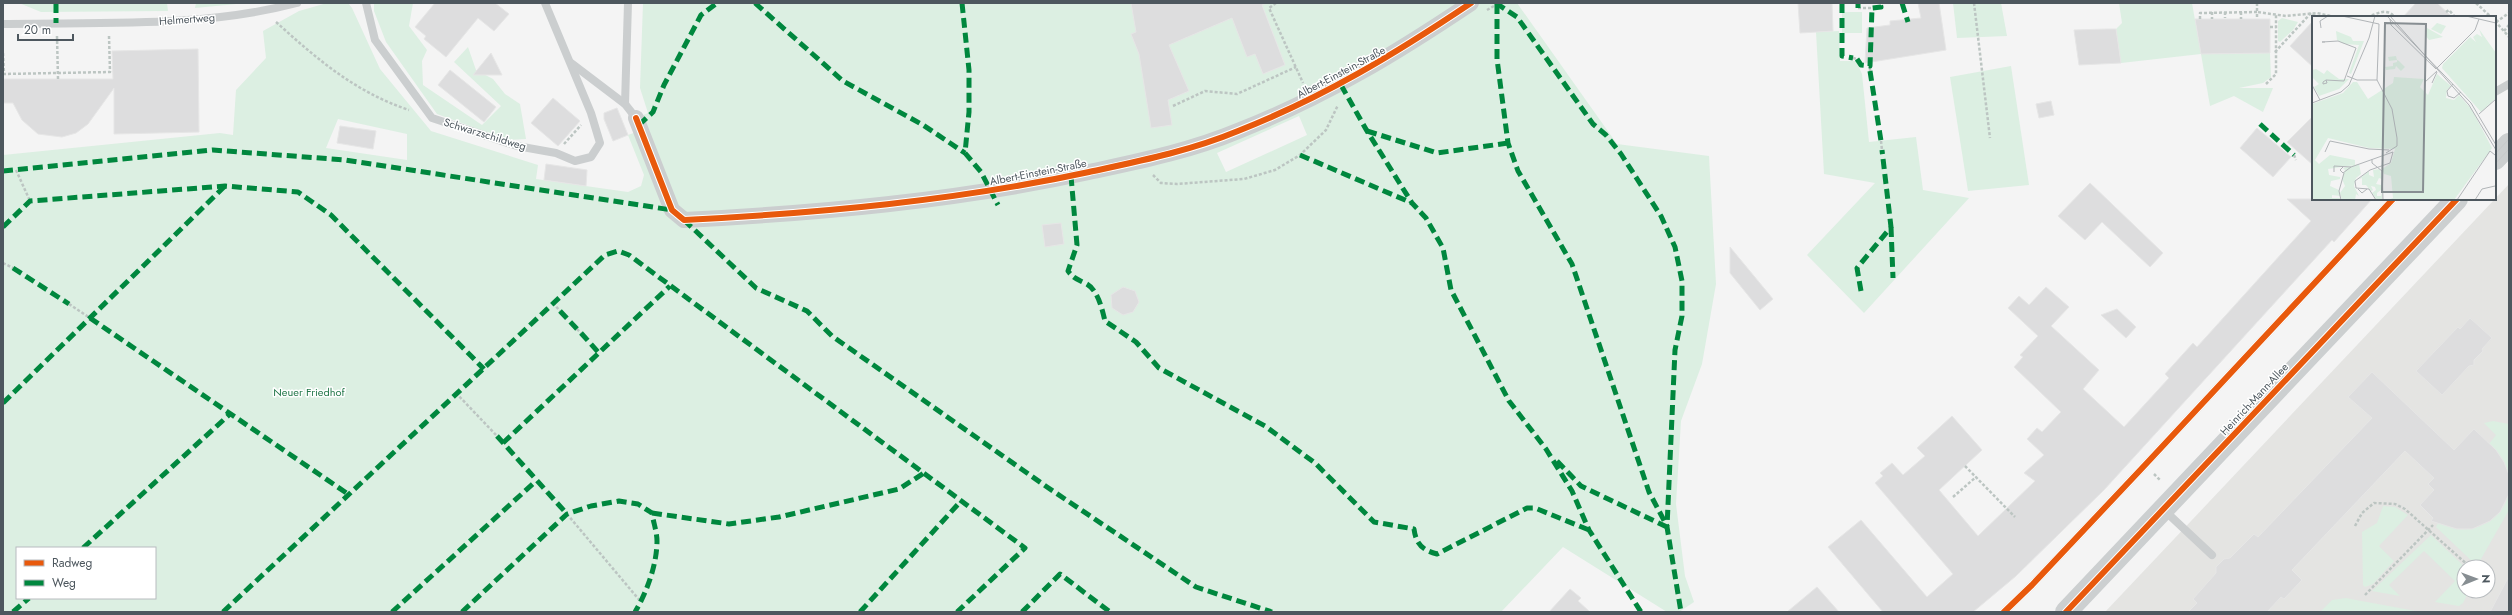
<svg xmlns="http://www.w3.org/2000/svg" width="2512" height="615" font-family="Jost,sans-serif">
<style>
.commercial{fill:#e4e4e2;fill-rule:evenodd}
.green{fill:#dcefe2;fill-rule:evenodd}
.building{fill:#ddddde;stroke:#e6e6e6}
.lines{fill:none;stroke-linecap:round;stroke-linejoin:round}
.path{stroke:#bcc5c2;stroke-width:2.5;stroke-dasharray:3 2;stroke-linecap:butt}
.service{stroke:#cbcecf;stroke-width:8}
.minor{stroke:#cbcecf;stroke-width:16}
.secondary{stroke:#cccfd0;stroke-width:22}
.tram{stroke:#c7c9ca;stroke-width:1}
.quiet{stroke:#00873e;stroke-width:5;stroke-dasharray:10 5;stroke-linecap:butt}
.cycleway-casing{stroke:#fff;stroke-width:8}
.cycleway{stroke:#e8590c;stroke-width:6}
.labels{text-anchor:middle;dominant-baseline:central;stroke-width:3;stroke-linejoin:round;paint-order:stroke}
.street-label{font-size:11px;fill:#4d575e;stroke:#fff}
.park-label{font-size:11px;fill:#24784a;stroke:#fff}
.inset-road{fill:none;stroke:#b1b5b8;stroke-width:1}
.view{fill:#878e92;fill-opacity:0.15;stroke:#878e92;stroke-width:2}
.inset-edge{fill:none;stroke:#4d575e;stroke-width:2}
</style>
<rect width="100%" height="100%" fill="#f4f4f4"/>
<path class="commercial" d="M2509,184V612H2105L2192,520ZM2464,567H2488V591H2464Z"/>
<g class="green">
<polygon points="19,3 167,3 168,11 41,12"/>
<polygon points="196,3 247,3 195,8"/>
<path d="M327,3H348L352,8L380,69L431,131L538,165L536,179L628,192L641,186L644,175L628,135L639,131L634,119L648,113L640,88L643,3H1517L1617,144L1709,156L1716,284L1702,364L1681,421L1676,504L1685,576L1694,602L1679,612H1667L1563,547L1501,612H3V155L220,133L233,135L236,90L266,58L263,31L299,11ZM1299,116L1307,135L1226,172L1217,153ZM338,119L407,134V160L326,148ZM17,548H155V598H17Z"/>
<polygon points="374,3 413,3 409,26 427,50 422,61 423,85 482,125 501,106 454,62 468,47 476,70 493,79 505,94 520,104 526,139 508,140 437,114 386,42 374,11"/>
<polygon points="1953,3 2001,3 2007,36 1957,38"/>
<polygon points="2119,3 2192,3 2201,54 2270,53 2271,77 2263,83 2239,88 2273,88 2263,112 2234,96 2210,106 2201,54 2121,63 2116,29 2122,23"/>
<rect x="1842" y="12" width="20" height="21"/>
<polygon points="2282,18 2298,22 2293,30 2280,42 2278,41 2278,21"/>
<polygon points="1839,31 1840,61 1856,61 1862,74 1869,142 1916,137 1923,190 1969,198 1864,313 1807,255 1875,183 1824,174 1816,32"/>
<polygon points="2011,66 2029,185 1968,191 1950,77"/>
<polygon points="2493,421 2509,424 2509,475 2502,458 2489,444 2496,435 2484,423"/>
<path d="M2509,493V510L2477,566L2436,527L2439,521C2465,541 2503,522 2509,493Z"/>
<polygon points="2383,506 2395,507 2408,515 2379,546 2394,561 2373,584 2365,587 2363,585 2362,532 2377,523"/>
<polygon points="2431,535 2465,567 2464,591 2469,591 2463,603 2459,606 2435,602 2455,581 2424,551 2389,585 2400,596 2372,591"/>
<polygon points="2346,598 2356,600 2421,612 2320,612 2332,600"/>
</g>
<g class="building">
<polygon points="435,3 495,3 509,14 494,31 478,18 446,57 424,39 426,36 415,27"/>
<polygon points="1131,3 1267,3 1262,5 1285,65 1263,74 1255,54 1247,57 1232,18 1169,45 1189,91 1168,100 1172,125 1151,128 1139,54 1131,34 1136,32"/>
<polygon points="1798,3 1832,3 1833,31 1800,33"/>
<polygon points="1918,3 1939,3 1946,50 1865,63 1867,28 1890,25 1890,21 1921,18"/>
<polygon points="2416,3 2437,3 2452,17 2403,17"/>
<polygon points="2195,19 2270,19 2270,53 2201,54"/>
<polygon points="2313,21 2313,67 2290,46"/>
<polygon points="2107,29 2116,29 2121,63 2079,65 2074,30"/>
<polygon points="198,49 199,132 114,134 114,88 88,124 76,133 62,137 38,134 22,120 13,103 3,103 3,79 113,79 112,51"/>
<polygon points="491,53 502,75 473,75"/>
<polygon points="450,70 496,107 484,122 438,85"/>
<polygon points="553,98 580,121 558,146 531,123"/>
<polygon points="2051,101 2054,115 2039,118 2036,104"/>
<polygon points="617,108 628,135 613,141 604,119 604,113"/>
<polygon points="2313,116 2313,165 2287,142"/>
<polygon points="340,126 376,131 373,149 337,143"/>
<polygon points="2257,128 2291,157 2273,177 2240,148"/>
<polygon points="546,164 587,170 586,186 544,180"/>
<polygon points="2090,183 2163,253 2150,267 2102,222 2085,240 2058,216"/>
<polygon points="2287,199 2372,199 2334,242 2332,240 2104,490 2016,576 1973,612 1883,612 1828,547 1861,520 1927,597 1953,574 1875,483 1883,476 1880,473 1892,463 1903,475 1925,456 1917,448 1952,416 1982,450 1939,490 1978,536 2035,481 2024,473 2044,455 2027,439 2037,428 2042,432 2061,412 2014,367 2023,357 2020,355 2038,336 2008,308 2019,296 2029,305 2046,287 2069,307 2051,326 2099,370 2083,389 2124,427 2169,378 2165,374 2193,343 2197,347 2311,221"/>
<polygon points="1061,223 1064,244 1045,247 1042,225"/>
<polygon points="1730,247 1773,299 1760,310 1730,273"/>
<polygon points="1123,287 1135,291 1139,302 1133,312 1123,315 1112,308 1111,295"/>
<polygon points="2117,309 2136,327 2126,338 2101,315"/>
<polygon points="2470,318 2492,338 2482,349 2483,351 2474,360 2474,365 2469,366 2442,395 2416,371 2458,327 2460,329"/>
<polygon points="2372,372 2454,450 2474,429 2496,450 2504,462 2509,475 2509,494 2500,512 2490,521 2472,529 2457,529 2431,521 2433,518 2420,505 2434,490 2428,484 2434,478 2405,451 2292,570 2302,580 2284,599 2281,597 2267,612 2188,612 2197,603 2193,599 2216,573 2216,567 2224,559 2230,558 2254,534 2258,537 2372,418 2348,397"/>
<polygon points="2509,576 2509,612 2490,612"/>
<polygon points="1817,587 1839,612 1787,612"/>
<polygon points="1570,589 1581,598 1578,601 1590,612 1549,612"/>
</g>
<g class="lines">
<g class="path">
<polyline points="1276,3 1269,8 1303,83"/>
<polyline points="1974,3 1990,138"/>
<polyline points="2257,3 2257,12 2286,16 2317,13 2335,17"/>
<polyline points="2476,3 2491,17"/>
<polyline points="1858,8 1872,8"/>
<polyline points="1487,10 1499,3"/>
<polyline points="2212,12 2212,19"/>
<polyline points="2225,12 2225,18"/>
<polyline points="2241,12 2241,19"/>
<polyline points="2446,12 2449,10 2455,17"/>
<path d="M2367,17C2378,14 2385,7 2395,17"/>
<polyline points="2200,19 2200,13 2257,12 2257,19"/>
<polyline points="2495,21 2509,37"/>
<path d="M276,22C317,59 355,92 409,110"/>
<polyline points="2496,22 2509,13"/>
<polyline points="2270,27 2276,27"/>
<polyline points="2504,31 2509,25"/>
<polyline points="57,36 58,79"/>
<polyline points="2275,52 2311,13 2316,17"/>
<polyline points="3,53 4,74 110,72 109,36"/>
<polyline points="1853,58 1857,59"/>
<polyline points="1870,71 1870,66"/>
<polyline points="2266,84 2276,74 2276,15"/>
<polyline points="1173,106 1205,91 1237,94 1296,67"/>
<polyline points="1881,141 1882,150"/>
<polyline points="564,144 581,125"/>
<polyline points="2294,155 2296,160"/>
<polyline points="16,170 30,201"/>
<polyline points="1153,175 1161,183 1177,184 1244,179 1275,170 1300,155 1326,130 1338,105"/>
<polyline points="3,263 13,268"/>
<polyline points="553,303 560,311"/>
<polyline points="69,304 90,318"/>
<polyline points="577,329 581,333"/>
<polyline points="456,393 497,436"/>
<polyline points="1965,466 2015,517"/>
<polyline points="2154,474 2161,481"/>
<polyline points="1953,497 1976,477"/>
<polyline points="567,514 641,602"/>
<polyline points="2355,526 2362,513 2374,503 2395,504 2405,509 2470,567"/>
<polyline points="2365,595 2433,525"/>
</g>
<g class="service">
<polyline points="366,3 375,40 432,118 517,146 556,153 575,161 591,157 600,143 591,113 545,3"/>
<path d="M3,24C100,22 202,28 297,3"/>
<polyline points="571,63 625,104 636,118"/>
<polyline points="2495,92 2509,84"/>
<polyline points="625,104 628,3"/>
<polyline points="2164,510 2212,555"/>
<polyline points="2004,612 2032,585 2145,465 2393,199"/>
</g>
<path class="minor" d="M636,118L672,210L684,220C820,213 955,201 1089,172C1140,161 1190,151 1238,131C1324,97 1395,54 1471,3"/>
<g class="secondary">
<polyline points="2495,159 2509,144"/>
<polyline points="2066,612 2457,199"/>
</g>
<g class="tram">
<polyline points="2495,154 2509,139"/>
<polyline points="2495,164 2509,149"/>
<polyline points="2061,612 2452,199"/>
<polyline points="2071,612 2461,199"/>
</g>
<g class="quiet">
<polyline points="56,3 56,23"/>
<polyline points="755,3 843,81 923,125 965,153"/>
<polyline points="962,3 969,70 969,112 965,153 981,172 998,205"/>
<polyline points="1496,3 1517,17 1593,124 1606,135 1621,154 1661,216 1675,247 1682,281 1682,316 1675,350 1667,527 1681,612"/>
<polyline points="1842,3 1842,56 1853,58"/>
<polyline points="1858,3 1858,8"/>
<polyline points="1902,3 1908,22"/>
<polyline points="1497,4 1497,59 1508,143 1518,171 1572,264 1649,492 1667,526"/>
<polyline points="1857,59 1861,65 1870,66 1872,8 1881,7 1880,3"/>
<polyline points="1870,71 1881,141"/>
<polyline points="1341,85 1367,131 1412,203 1426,218 1443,248 1451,290 1509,401 1546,449 1572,491 1589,530 1641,612"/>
<polyline points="2260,124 2294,155"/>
<polyline points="639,125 653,112 664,85 701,15 717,3"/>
<polyline points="1367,131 1437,153 1508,143"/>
<polyline points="1300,155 1412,203"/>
<polyline points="3,171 213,150 345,160 672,210"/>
<path d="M1071,176L1077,245L1068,271C1074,279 1077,279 1085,283C1098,289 1102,309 1105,321L1136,342L1159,368L1265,426L1315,463L1374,522L1414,529C1416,544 1422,550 1437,554L1527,508H1535L1589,530"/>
<polyline points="684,220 756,288 807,311 832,336 1047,487 1196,587 1272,612"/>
<polyline points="3,227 30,201 225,186 298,192 331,215 484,369"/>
<polyline points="1891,227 1893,278"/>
<polyline points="13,268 69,304"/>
<polyline points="1861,291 1857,268 1891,227 1882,150"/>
<polyline points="560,311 577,329"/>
<polyline points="90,318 348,494"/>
<polyline points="581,333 599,353"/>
<polyline points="3,403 225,186"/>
<polyline points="497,436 567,514"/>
<polyline points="503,443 670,286"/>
<polyline points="1557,461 1581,486 1667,527"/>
<polyline points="652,513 729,524 779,517 899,489 924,473"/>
<polyline points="83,548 230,414"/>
<polyline points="13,612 29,598"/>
<polyline points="223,612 605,255 618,251 629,255 1025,548 957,612"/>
<polyline points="392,612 536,481"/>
<path d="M462,612L567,514L591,506L619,501L638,504L652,513C653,521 657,532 657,541C657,564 647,592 635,612"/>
<polyline points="860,612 961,501"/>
<polyline points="1022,612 1060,574 1110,612"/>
</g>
<defs>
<g id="cycleway">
<path d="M636,118L672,210L684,220C820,213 955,201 1089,172C1140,161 1190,151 1238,131C1324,97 1395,54 1471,3"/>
<polyline points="2004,612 2032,585 2145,465 2393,199"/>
<polyline points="2066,612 2457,199"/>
</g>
</defs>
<use href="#cycleway" class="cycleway-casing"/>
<use href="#cycleway" class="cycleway"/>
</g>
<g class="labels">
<g class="street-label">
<text transform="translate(187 19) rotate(-4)">Helmertweg</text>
<text transform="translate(1341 72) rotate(-28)">Albert-Einstein-Straße</text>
<text transform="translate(485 134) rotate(17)">Schwarzschildweg</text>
<text transform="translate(1038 172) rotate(-11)">Albert-Einstein-Straße</text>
<text transform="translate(2254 399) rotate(-47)">Heinrich-Mann-Allee</text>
</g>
<g class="park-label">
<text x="309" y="392">Neuer Friedhof</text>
</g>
</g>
<g transform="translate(2312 16)">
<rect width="184" height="184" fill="#f4f4f4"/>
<path d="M125,7L134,10L129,18L119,13ZM115,12L131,21L117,24L113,19ZM167,13L184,37V82L169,96L130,52L131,48L158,21L164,26L161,21L165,18L170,21ZM24,15L39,21L41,25H52L39,58L37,57L47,29L32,28L25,24ZM84,40L85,44L87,45L93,51L89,55L84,50L83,53L74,54L73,51L81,50V47L85,46V44L77,45L76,41ZM4,53L12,58L15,54L27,63H37L27,73L7,80L2,71L7,68L0,61V54ZM125,58L139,70L135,74L134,82L142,84L147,79L160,94L180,132L142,184H76L81,182L79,160L72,158L70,153L79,147L83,133L57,132L16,122L3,144L7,148L18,139L43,144V149L16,153L17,159L28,161V163L19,165L18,170L27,174L28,180L20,179V182H28L29,184H0V88L31,77L41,66H45L56,83L81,67L82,61L112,63L108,71L116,79ZM47,148L49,158L44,162L42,170L47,180L44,178L43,184H30L28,177L33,170L30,163L33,154L31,152ZM68,153L70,163L67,162L64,168L69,169L71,164L70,173L65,177V180H69L70,176V184H65L60,177L64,174L63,171L59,170L61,174L59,175L54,169H50V162L47,163L57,155V159L62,161L61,154Z" fill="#dcefe2"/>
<path class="inset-road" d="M30,0L67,8L65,64L80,93L85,122V130L74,137M75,0L159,87L184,129M78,0L157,89L184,134M154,0L184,7M78,3L79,9L124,53L163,14L167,3M9,12L8,5L16,0M13,26H10L26,25L44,32L32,65L14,64M35,60L45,64H65M14,64L15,67L11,68V66ZM113,66L125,55M120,67L125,56M141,68L135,75L136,80L142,82L149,76M0,69L8,84M0,87L29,76L37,69L57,22L63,0M167,98L184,83M13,136L18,125L57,133L77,134M184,137V171M60,143V147L70,155L71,184M39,151L81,136L78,147L58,154L43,165L44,172L57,173L64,184M22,156V150L39,151L31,157L28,154L31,151M46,173L50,177L55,173M29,184L27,175L32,157M145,184L178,135L183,139M163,184L170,173L183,170"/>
<path class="view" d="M73,7L114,8L111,176H70Z"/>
<rect width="184" height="184" class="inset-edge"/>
</g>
<rect width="2512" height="615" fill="none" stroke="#4d575e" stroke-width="8"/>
<rect x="16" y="547" width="140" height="52" fill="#ffffff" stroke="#b8bcbf"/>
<rect x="24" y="560" width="20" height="6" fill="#e8590c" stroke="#b8bcbf"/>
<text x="52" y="567" font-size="12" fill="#4d575e">Radweg</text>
<rect x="24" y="580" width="20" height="6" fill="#00873e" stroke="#b8bcbf"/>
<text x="52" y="587" font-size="12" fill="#4d575e">Weg</text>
<g transform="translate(2476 579) rotate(89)"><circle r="19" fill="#ffffff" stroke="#b8bcbf"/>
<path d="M0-3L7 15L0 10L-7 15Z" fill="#878e92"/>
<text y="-6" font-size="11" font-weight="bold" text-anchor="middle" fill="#4d575e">N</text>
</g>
<path d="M18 34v6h55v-6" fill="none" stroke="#4d575e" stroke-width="2"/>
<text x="24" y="34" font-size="12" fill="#4d575e" stroke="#ffffff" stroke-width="3" paint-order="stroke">20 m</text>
</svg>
